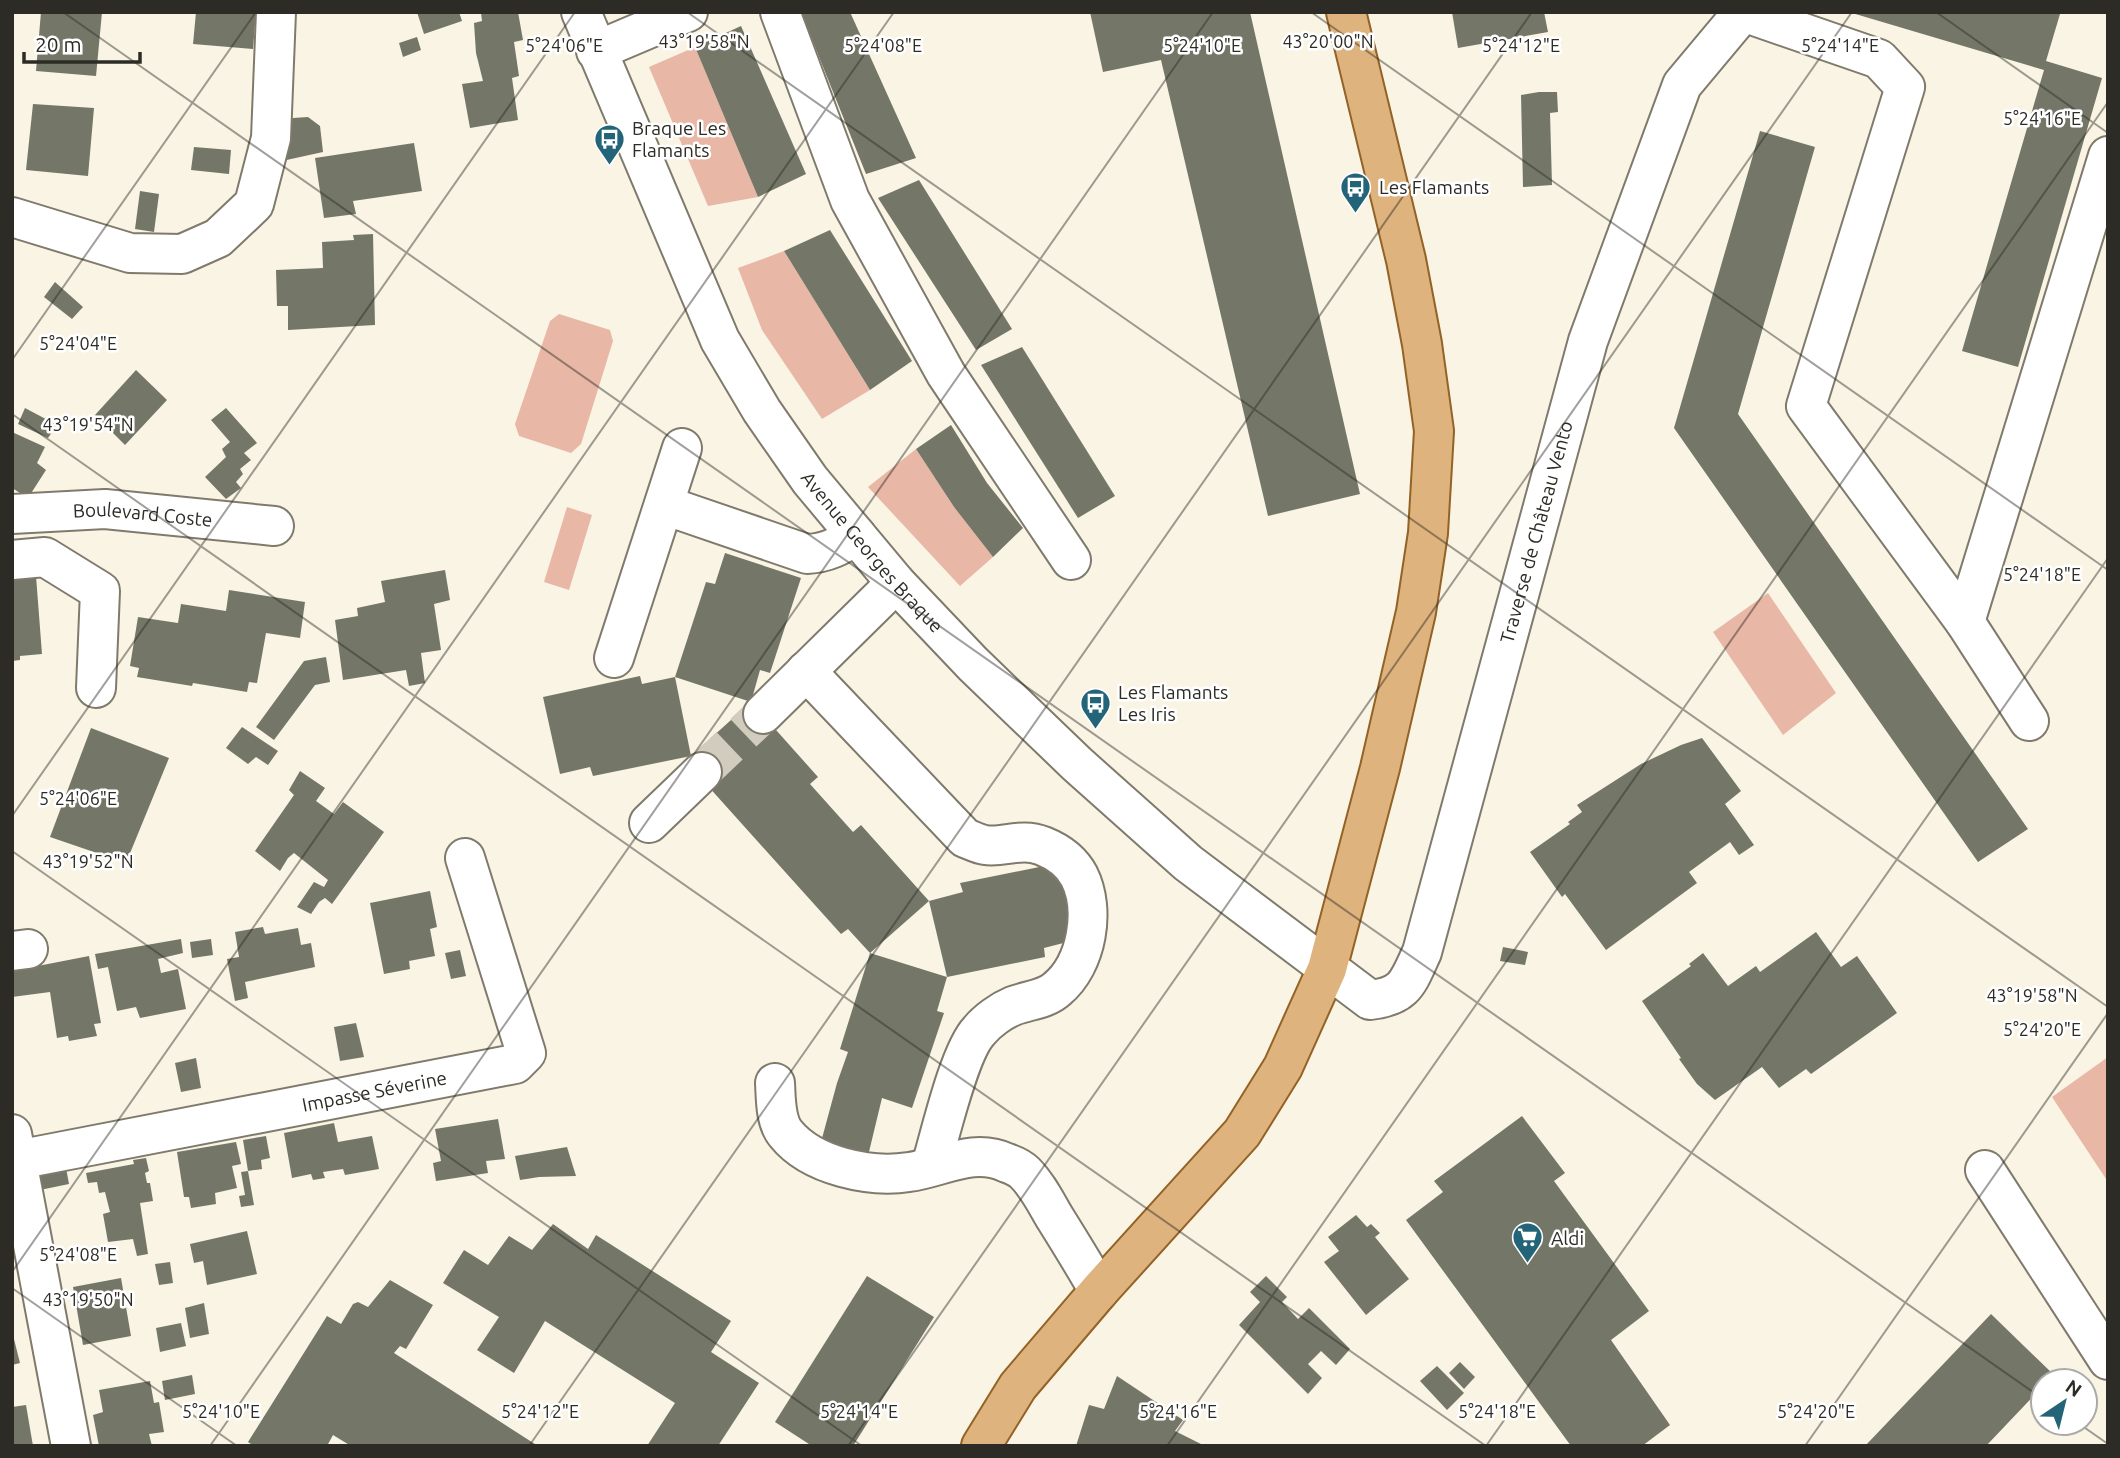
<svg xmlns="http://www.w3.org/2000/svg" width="2120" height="1458" font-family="Ubuntu,sans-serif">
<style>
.green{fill:#e9b7a6}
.building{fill:#747768}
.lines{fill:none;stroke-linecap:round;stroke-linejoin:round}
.minor-tunnel{stroke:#d1ccbe;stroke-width:38;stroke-dasharray:38 19;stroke-linecap:butt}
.minor-casing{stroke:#7f7a6b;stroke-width:42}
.major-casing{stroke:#926226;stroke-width:42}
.minor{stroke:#fff;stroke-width:38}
.major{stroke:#dfb37d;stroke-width:38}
.ticks{fill:none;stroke:#2d2b25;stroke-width:2;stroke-opacity:0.45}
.labels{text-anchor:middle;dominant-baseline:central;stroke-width:5;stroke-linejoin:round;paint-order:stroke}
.poi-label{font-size:19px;fill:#2d2b25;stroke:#fff;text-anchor:start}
.street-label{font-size:19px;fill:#2d2b25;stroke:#fff}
.ticks-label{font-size:18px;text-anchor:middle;fill:#2d2b25;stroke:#fff;stroke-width:5;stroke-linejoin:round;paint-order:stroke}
</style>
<rect width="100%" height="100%" fill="#faf4e4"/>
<g class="green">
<polygon points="695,47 758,197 708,206 649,67"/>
<polygon points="784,251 870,390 822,419 762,330 738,268"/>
<polygon points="559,314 610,330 613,341 581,444 571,453 519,436 515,424 550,321"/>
<polygon points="916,449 954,507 993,557 960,586 868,487"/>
<polygon points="567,507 592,515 569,590 544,582"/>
<polygon points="1768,593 1836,693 1783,735 1713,632"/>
<polygon points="2108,1057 2108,1182 2052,1097"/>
</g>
<g class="building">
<polygon points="41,12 102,12 96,76 36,71"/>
<polygon points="196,12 256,12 253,49 193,44"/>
<polygon points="417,12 459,12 462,21 424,34"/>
<polygon points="518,12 523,40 514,42 519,76 512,78 518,120 470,128 462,84 483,81 476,53 474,23 482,21 481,13"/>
<polygon points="801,12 850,12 916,158 866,174"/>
<polygon points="1090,12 1250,12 1360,494 1268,516 1161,60 1103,72"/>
<polygon points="1452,12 1544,12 1548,32 1458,48"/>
<polygon points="2054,12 2060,14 2046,61 2102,78 2018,367 1962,351 2044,70 1852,13"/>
<polygon points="741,26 806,174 758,197 695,47"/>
<polygon points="417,37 421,50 403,57 399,43"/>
<polygon points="1539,92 1557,92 1558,112 1550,113 1552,185 1523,187 1521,95"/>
<polygon points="33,104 94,108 88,176 26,170"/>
<polygon points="308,117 320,126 323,152 282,161 284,126 293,118"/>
<polygon points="1760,131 1815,147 1738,414 2028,829 1978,862 1674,428"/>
<polygon points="414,143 422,191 353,201 356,214 324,218 315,158"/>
<polygon points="194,147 231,150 229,174 191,170"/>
<polygon points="919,180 1012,329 976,350 878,198"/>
<polygon points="140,191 159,194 154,232 135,229"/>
<polygon points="830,230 912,361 870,390 784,251"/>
<polygon points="373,234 375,325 288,330 288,306 277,306 276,270 323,268 322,242 354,240 353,235"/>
<polygon points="55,282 83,307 72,319 44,297"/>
<polygon points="1022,347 1115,496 1078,518 981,365"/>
<polygon points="136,370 167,400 125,445 95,415"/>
<polygon points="25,408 57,425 48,438 18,424"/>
<polygon points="226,408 257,443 244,453 251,460 240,469 243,474 236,482 241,488 226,499 205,477 226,457 222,449 230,442 211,420"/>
<polygon points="951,425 987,483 1023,528 993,557 954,507 916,449"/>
<polygon points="12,432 45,447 37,463 46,470 28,498 12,488"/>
<polygon points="725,553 801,578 770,673 760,670 751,702 675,677 691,756 593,776 590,767 560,774 543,697 640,676 642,684 675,677 706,582 715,584"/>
<polygon points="445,570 450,600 434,604 441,650 421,653 425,683 409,686 406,670 343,680 335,620 358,616 357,608 385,602 381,581"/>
<polygon points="36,576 42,654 20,656 20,660 12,661 12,578"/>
<polygon points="229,590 305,602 300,638 266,633 257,683 249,682 247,692 193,683 192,686 137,677 139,668 130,666 138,617 178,623 181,604 226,611"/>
<polygon points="326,657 330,682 315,685 274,740 256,727 304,661"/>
<polygon points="751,702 818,777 810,784 853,832 861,825 929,901 963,892 960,883 1059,863 1075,940 1044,948 1045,957 947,977 929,901 870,953 848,929 841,934 707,785 712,780 691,756"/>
<polygon points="242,727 278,751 268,765 256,757 248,764 226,748"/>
<polygon points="91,728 169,758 126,863 50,837"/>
<polygon points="1702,738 1741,791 1725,804 1754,845 1739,855 1730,842 1689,872 1697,883 1606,950 1565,894 1562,897 1530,852 1570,824 1568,822 1582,812 1577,805 1641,764 1681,745"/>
<polygon points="300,771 325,788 316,801 334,814 343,802 384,832 332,904 325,898 319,902 311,914 297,907 314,882 324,887 328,880 294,853 288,858 280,871 255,851 294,795 289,790"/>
<polygon points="430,891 437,927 430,929 435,956 409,961 410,969 384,974 370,903"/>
<polygon points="263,927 265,934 298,928 301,945 311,943 315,967 245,982 248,998 235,1001 227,959 239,957 235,932"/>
<polygon points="1816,932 1841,967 1857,956 1897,1013 1811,1074 1806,1069 1779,1088 1762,1067 1715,1100 1697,1084 1679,1059 1681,1058 1642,1001 1691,966 1689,964 1703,953 1728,986 1756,966 1760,972"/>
<polygon points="181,939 183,953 158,959 161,973 178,969 186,1009 140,1018 136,1007 117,1011 108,967 98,969 95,954"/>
<polygon points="211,939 213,955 192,958 190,942"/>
<polygon points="1503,947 1528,952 1525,965 1500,961"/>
<polygon points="460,950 466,976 451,979 445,953"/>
<polygon points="870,953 947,977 937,1011 944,1013 912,1108 882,1098 868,1156 821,1142 837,1083 848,1052 840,1049"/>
<polygon points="89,956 101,1023 94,1024 97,1036 69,1041 68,1036 57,1038 50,992 12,997 12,971"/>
<polygon points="356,1023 364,1057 340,1061 334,1027"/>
<polygon points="196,1058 201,1088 181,1092 175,1063"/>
<polygon points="1522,1116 1565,1173 1554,1181 1649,1311 1611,1340 1670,1425 1642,1446 1571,1446 1406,1220 1443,1192 1434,1181"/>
<polygon points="498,1119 505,1159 486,1161 488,1173 436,1181 433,1163 441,1161 435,1129"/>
<polygon points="334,1123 338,1142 372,1136 379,1169 345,1175 343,1169 323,1172 325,1178 313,1180 311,1174 292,1178 284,1133"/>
<polygon points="266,1136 270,1158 261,1160 262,1169 248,1171 254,1205 241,1207 239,1196 245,1195 241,1172 248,1171 243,1140"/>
<polygon points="236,1142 241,1164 232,1166 237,1188 215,1193 216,1204 191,1208 189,1197 184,1197 177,1152"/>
<polygon points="567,1147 576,1176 539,1177 520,1180 515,1156"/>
<polygon points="146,1158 149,1171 145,1173 147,1183 150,1183 153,1201 140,1203 148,1254 137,1256 133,1239 108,1242 103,1214 110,1212 105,1192 99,1193 97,1182 88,1183 86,1173 134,1164 133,1160"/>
<polygon points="65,1163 69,1184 40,1190 36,1170"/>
<polygon points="1356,1215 1367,1227 1371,1224 1380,1233 1375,1237 1409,1279 1366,1315 1324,1262 1339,1251 1328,1237"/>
<polygon points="553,1224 588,1249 596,1235 731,1321 711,1352 759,1383 718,1446 647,1446 675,1403 545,1321 514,1373 477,1350 499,1317 443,1283 464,1250 488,1265 509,1236 532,1250"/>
<polygon points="247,1231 257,1274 207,1285 203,1261 194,1263 190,1244"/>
<polygon points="170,1262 173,1283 159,1285 155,1264"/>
<polygon points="867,1276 934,1317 853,1446 812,1446 775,1422"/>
<polygon points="1266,1276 1287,1297 1282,1302 1298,1319 1309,1308 1350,1349 1336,1365 1321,1351 1308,1364 1322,1378 1308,1394 1239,1325 1260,1302 1250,1292"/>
<polygon points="121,1278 131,1336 83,1345 73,1287"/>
<polygon points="390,1280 433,1305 406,1349 400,1346 394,1353 538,1446 351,1446 333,1435 327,1446 254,1446 248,1442 327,1316 341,1324 353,1304 358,1302 368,1307"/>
<polygon points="204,1303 209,1334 190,1338 185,1308"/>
<polygon points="1991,1314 2054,1375 2048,1381 2043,1381 2043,1386 1986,1446 1865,1446"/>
<polygon points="181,1323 186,1346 160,1352 156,1328"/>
<polygon points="12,1331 20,1363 12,1365"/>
<polygon points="1460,1362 1475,1377 1464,1389 1449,1373"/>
<polygon points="1437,1366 1464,1393 1447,1410 1420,1381"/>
<polygon points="192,1375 195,1394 165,1400 162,1381"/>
<polygon points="1117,1376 1183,1420 1175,1431 1205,1446 1076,1446 1089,1405 1104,1409"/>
<polygon points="150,1381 154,1403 159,1402 164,1432 149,1434 152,1446 99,1446 93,1415 103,1412 99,1390"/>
<polygon points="26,1405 33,1446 12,1446 12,1407"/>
</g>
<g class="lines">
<polyline class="minor-tunnel" points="702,772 763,714"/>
<defs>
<g id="minor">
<path id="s1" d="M581,12L720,340L762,411L810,480L896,583L973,664L1077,764L1188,863L1370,1000C1406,996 1408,982 1422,952L1588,341L1682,85L1743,12"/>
<polyline points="780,12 850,200 946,374 1071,560"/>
<polyline points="1743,12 1879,59 1905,87 1806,406 1965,622 2029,721"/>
<polyline points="596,51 688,12"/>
<polyline points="12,217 130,253 182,254 218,238 254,204 271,138 276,12"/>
<path d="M664,505L807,554C827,553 840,546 856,535"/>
<path id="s2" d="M12,514L105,509L274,526"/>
<polyline points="12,560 45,557 100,591 96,688"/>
<polyline points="1965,622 2108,156"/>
<polyline points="614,658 682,448"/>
<path d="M806,671L965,838C971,840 978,844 985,845C1004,848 1021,837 1043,846C1058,852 1071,861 1079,876C1096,910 1087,964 1057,989C1045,1000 1028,1000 1013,1006C1001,1011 987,1021 979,1031C959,1052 940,1136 931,1166"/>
<polyline points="763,714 896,583"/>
<polyline points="649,823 702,772"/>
<polyline points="12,951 28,949"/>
<path d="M775,1083C776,1099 775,1121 786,1134C812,1166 870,1178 909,1172C941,1168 973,1147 1007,1163C1013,1165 1021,1169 1025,1173C1038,1186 1046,1203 1055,1218C1070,1242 1085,1266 1099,1291"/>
<polyline points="12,1134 71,1446"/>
<path id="s3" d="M17,1160L515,1064L526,1053L465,858"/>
<polyline points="1985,1170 2108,1360"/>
</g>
<polyline id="major" points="981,1446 1018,1386 1099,1291 1242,1133 1283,1067 1327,969 1380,768 1416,612 1428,533 1434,431 1422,344 1406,260 1346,12"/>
</defs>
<use href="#minor" class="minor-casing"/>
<use href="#major" class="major-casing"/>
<use href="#minor" class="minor"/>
<use href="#major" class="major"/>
</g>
<path class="ticks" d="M63,12L2043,1399M687,12L2108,1007M1311,12L2108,570M1936,12L2108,133M12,360L256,12M12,414L1486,1446M12,816L575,12M12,851L862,1446M12,1272L894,12M12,1288L237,1446M2078,1423L2108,1444M210,1446L1213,12M529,1446L1532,12M848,1446L1852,12M1167,1446L2108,102M1486,1446L2108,558M1805,1446L2108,1013"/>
<defs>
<symbol id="bus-pin" viewBox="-11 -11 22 30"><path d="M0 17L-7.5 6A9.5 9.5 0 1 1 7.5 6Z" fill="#236478" stroke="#fff"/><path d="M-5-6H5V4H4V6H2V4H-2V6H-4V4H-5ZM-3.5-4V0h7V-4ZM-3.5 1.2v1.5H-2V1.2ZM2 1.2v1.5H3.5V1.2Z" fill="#fff"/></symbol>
<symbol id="supermarket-pin" viewBox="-11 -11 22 30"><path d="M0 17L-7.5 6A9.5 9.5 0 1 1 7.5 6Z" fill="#236478" stroke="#fff"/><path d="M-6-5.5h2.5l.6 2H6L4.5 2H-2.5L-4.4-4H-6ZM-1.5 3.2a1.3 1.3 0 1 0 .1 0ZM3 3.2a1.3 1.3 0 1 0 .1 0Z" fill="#fff"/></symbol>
</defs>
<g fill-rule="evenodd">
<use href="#bus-pin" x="592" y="122" width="35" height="47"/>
<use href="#bus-pin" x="1338" y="170" width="35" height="47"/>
<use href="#bus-pin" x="1078" y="686" width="35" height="47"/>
<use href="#supermarket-pin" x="1510" y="1220" width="35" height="47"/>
</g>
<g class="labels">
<g class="poi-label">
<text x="632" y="128">Braque Les<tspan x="632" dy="22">Flamants</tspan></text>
<text x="1379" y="187">Les Flamants</text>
<text x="1118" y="692">Les Flamants<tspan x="1118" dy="22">Les Iris</tspan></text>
<text x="1551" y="1238">Aldi</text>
</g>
<g class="street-label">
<text stroke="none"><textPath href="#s2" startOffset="131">Boulevard Coste</textPath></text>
<text stroke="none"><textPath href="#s1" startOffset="1801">Traverse de Château Vento</textPath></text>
<text stroke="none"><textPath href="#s1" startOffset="618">Avenue Georges Braque</textPath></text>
<text stroke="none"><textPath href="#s3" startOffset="364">Impasse Séverine</textPath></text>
</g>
</g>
<g class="ticks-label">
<text x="704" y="48">43°19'58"N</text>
<text x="1328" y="48">43°20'00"N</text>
<text x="564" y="52">5°24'06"E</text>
<text x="883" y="52">5°24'08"E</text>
<text x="1202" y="52">5°24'10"E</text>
<text x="1521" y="52">5°24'12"E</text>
<text x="1840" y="52">5°24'14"E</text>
<text x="2042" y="125">5°24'16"E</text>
<text x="78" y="350">5°24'04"E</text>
<text x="88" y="431">43°19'54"N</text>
<text x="2042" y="581">5°24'18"E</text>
<text x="78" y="805">5°24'06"E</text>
<text x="88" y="868">43°19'52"N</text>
<text x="2032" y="1002">43°19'58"N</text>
<text x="2042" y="1036">5°24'20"E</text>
<text x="78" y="1261">5°24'08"E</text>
<text x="88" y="1306">43°19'50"N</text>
<text x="221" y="1418">5°24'10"E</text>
<text x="540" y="1418">5°24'12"E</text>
<text x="859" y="1418">5°24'14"E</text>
<text x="1178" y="1418">5°24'16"E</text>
<text x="1497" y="1418">5°24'18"E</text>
<text x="1816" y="1418">5°24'20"E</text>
</g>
<rect width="2120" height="1458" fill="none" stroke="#2d2b25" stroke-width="28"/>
<g transform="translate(2064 1402) rotate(35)"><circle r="33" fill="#ffffff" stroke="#abaaa8" stroke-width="2"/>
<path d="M0-5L12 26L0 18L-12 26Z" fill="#236478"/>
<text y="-10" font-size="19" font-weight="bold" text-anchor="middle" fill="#2d2b25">N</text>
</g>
<path d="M24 52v10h116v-10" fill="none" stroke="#2d2b25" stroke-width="3.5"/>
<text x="35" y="52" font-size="21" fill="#2d2b25" stroke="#ffffff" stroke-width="5" paint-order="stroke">20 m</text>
</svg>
